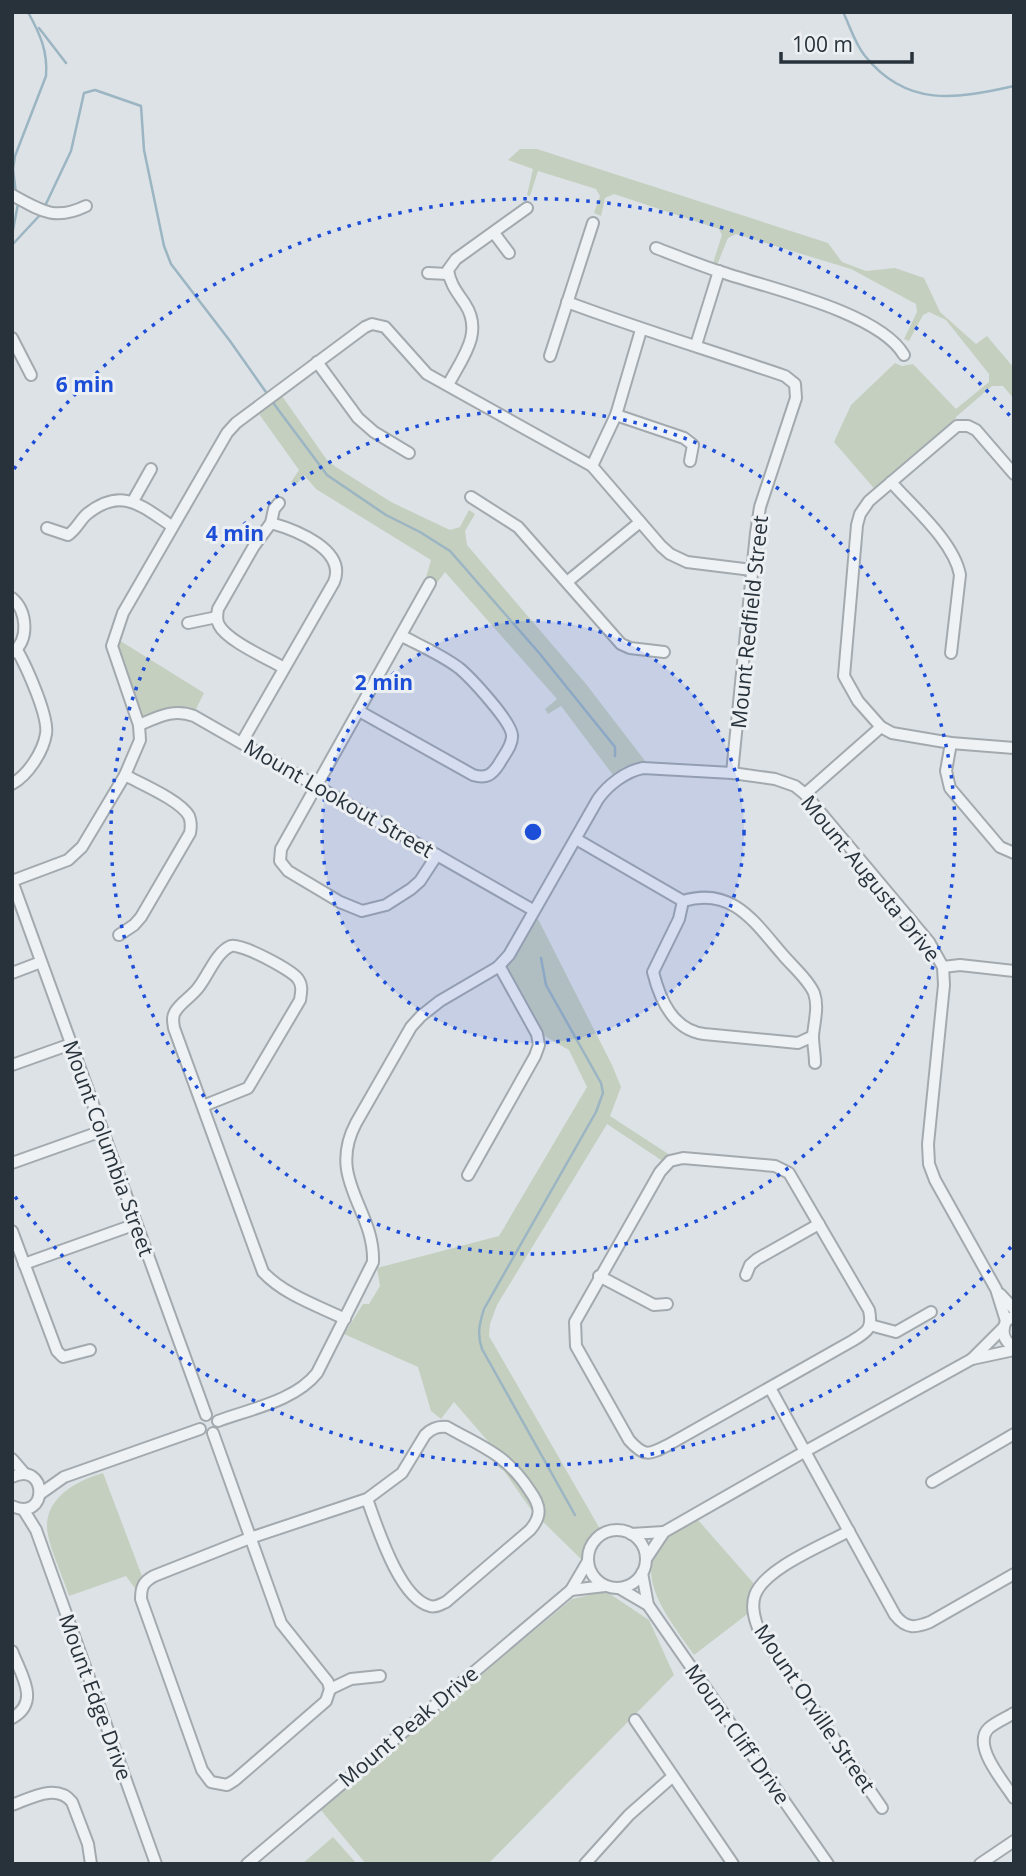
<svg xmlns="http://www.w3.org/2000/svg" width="1026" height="1876" font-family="'Open Sans',sans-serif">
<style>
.green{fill:#c5cfbf}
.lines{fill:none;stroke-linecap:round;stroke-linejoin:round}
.stream{stroke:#9bb5c3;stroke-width:2.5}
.minor-casing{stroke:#a3aaaf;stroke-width:14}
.minor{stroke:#eff2f4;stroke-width:10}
.ring{fill:none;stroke:#1d4ed8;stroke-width:3.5;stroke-dasharray:3.5 7}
.labels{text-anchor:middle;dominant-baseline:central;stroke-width:6;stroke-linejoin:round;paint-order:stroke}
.street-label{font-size:21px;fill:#28323b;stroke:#ecf0f3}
.centre{fill:#1d4ed8;stroke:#ecf0f3;stroke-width:3.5}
.ring-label{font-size:21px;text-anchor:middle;font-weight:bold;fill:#1d4ed8;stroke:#ecf0f3;stroke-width:6;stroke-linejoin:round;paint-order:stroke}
</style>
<rect width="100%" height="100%" fill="#dde2e6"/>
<g class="green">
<polygon points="520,149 537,149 828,243 842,262 866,271 895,268 924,278 940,312 976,344 987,336 1014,368 1014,399 1003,386 992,386 956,417 955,425 878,493 834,442 851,405 895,363 902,366 913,364 956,409 989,382 989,374 946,320 929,312 923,315 909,341 904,339 917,312 916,304 851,269 736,234 728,238 717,265 713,263 722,235 719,229 614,194 605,198 601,216 594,213 600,196 596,189 538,171 530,196 527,195 533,169 508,160"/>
<polygon points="282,396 327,460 336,467 391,502 450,530 460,527 469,510 475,514 465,531 467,545 586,684 649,766 616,779 561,706 548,714 545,709 557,699 445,572 434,587 425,581 431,560 316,489 304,475 296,485 291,482 299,470 259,414"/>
<polygon points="114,637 204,693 194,713 142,724"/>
<polygon points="536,915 612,1065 621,1087 610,1116 676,1159 667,1164 607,1124 497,1305 490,1324 489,1336 600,1529 591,1539 582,1560 532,1511 504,1471 496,1465 499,1454 454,1402 441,1419 431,1411 418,1367 344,1334 363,1304 369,1304 380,1286 377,1268 499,1236 587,1087 569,1050 539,1033 502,970"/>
<path d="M103,1473L145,1584L140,1595L126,1576L69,1596C64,1579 47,1543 47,1527C46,1497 78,1480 103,1473Z"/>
<path d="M698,1520L756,1586L750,1612L694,1655C673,1624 625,1570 669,1536C678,1530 689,1526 698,1520Z"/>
<polygon points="602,1592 613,1596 649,1620 674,1675 488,1864 366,1864 320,1809 572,1599"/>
<polygon points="333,1837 357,1864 302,1864"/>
</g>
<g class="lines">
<g class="stream">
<path d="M843,12C850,26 855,44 865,56C907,108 956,99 1014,86"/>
<polyline points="39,28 66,63"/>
<path d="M16,194L13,169L15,156L46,76C48,51 40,34 28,12"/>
<polyline points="45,206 71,151 84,93 95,90 141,106 144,150 164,246 171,264 230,341 268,395"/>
<polyline points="12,235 18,204"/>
<polyline points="12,245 40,215"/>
<polyline points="271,400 327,475 386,515 420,532 450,551 540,654 615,747 615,756"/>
<path d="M541,958L546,985L601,1083L603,1093L596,1112L484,1309C479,1325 477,1334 482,1349L575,1515"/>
</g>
<defs>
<g id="minor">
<path d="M12,195C41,211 55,221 86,206"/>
<polyline points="494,233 509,253"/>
<path d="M656,248C677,256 699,265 721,272C768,288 879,312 904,355"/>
<polyline points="428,273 448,274"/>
<path d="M567,302C639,329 712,351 785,376L795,384L796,398L760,507L756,533L732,773"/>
<polyline points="12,338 31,375"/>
<polyline points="696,345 719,271"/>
<polyline points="550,356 593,223"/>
<polyline points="317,362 358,418 374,432 409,453"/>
<path d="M448,385C462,358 484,333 465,304C457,292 450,284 448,270L456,259L527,208"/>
<polyline points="616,415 684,438 693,445 690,461"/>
<polyline points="592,466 616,415 641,330"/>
<polyline points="1014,474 976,430 968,426 957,426 869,501 860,514 857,525 844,676 858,701 881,727 892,733 951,743 1014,748"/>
<path d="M891,482C913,507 954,542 960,575L951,653"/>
<polyline points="471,497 518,527 621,644 630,648 664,652"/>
<polyline points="133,501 151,469"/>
<polyline points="271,523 274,509 279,503"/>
<path d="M47,528L68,535C76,530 80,520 87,514C122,486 141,506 172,526"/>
<polyline points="567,582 640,522"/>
<polyline points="430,583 281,849 280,861 288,871 340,902 362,911 386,905 411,889 420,881 437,855"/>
<path d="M12,598C27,611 30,640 12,653"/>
<polyline points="188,623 217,617"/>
<path d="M359,711L473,775C486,779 492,775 499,764C504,755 513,745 512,735C511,721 470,677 459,668C442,655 421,646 402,636"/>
<path d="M139,725C158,717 174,708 194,716L533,910"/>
<path d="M242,742L334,582C347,550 296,530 271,523L254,546L218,609C217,615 216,620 219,625C227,641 269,659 284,668"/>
<polyline points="951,743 946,771 950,788 1000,847 1014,853"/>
<path d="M12,784C28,775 43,752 46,734C49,716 26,666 17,650"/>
<polyline points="805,794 881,727"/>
<path d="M576,839L683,901C733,886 755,923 783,955C793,967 808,979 814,993C819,1007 814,1022 813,1036C813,1045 815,1054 815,1063"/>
<polyline points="12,881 68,860 82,847 125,775 140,740 139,725 112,646 123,613 227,433 236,423 365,327 372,324 385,327 427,374 592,466 661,546 670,554 687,562 752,570"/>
<polyline points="12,881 206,1415"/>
<path d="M683,901L679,919L653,972C660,1000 673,1030 704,1034L798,1043L813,1036"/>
<path d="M119,935L134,925L141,917L190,833C191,828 191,821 189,816C180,800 141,784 125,775"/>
<polyline points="943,967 960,965 1014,971"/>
<polyline points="12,973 41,962"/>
<polyline points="12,1065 71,1044"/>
<path d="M203,1106L248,1088L300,1000C301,993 303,986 298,979C292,970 241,943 231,946C216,952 208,976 198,988C191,997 180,1003 175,1012C172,1017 173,1022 174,1028L263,1272C283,1294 318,1306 345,1319"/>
<path d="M683,1158L775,1166L789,1173L869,1310C873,1329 867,1332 852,1341L668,1445C649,1455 644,1457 629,1440L576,1346L575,1322L660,1172L670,1161Z"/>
<polyline points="12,1163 102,1131"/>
<polyline points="468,1175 535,1056 539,1045 537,1034 501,969 498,967"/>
<polyline points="12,1231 57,1351 63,1357 90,1350"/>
<polyline points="24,1264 136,1224"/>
<polyline points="746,1275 750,1265 757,1259 819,1224"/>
<polyline points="599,1276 654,1305 667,1304"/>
<polyline points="1000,1294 1014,1309"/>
<path d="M1014,1316L1006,1321C1001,1332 1003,1341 1014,1347"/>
<polyline points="870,1325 896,1332 931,1312"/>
<polyline points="972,1359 1003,1328"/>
<path d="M770,1388L895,1615C906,1629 915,1628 930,1622L1014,1574"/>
<path d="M218,1421C250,1409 295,1401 317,1373L373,1262C375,1209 326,1180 356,1123L411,1027L421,1016L440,1001L498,967L509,955L598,799C608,785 626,771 643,768L732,773L775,779L795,786L805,794L929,942L943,967L944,985L928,1144L929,1164L935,1180L996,1289L1006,1321"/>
<polyline points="213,1433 281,1623 328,1682 330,1689"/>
<polyline points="12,1459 25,1474"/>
<path d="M12,1477C48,1460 49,1523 12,1506"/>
<polyline points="932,1482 1014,1434"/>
<polyline points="40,1494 64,1477 200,1429"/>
<polyline points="23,1509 36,1530 156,1864"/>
<circle cx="617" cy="1559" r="29"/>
<path d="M849,1531C824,1545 765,1568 755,1595C751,1606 754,1617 758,1628L882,1808"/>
<polyline points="631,1534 664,1532"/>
<polyline points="646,1559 664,1532 804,1452 972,1359 1014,1350"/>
<polyline points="642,1573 648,1605"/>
<polyline points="619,1588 648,1605 828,1864"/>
<polyline points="571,1590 605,1586"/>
<path d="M12,1651C21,1675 41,1702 12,1718"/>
<path d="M330,1689L326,1701L235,1780L227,1785L211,1782L202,1770L141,1599C141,1587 143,1582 154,1576L250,1538L367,1499L402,1473L425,1435C432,1428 438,1426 447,1427C484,1448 506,1454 530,1491C541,1506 542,1516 530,1530L446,1602C441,1604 436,1608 430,1606C399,1598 377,1526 367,1499"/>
<polyline points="330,1689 351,1679 380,1676"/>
<path d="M1014,1713C1006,1718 996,1722 989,1728C971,1745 1004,1782 1014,1798"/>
<polyline points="635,1720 733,1864"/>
<path d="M12,1805C31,1798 57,1783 72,1802L88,1844L91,1864"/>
<polyline points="247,1864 571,1590 588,1561"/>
<polyline points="585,1864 629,1815 672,1777"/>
<polyline points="980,1864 1014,1841"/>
</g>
</defs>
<use href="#minor" class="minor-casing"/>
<use href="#minor" class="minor"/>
</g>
<circle cx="533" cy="832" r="211" fill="#1d4ed8" fill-opacity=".12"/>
<g class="ring">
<circle cx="533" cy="832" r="211"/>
<circle cx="533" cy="832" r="422"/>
<path d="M1011 1247A633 633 0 0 1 14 1195M14 469A633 633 0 0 1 1011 417"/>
</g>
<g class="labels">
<g class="street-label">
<text transform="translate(749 622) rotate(-84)">Mount Redfield Street</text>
<text transform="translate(339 798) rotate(30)">Mount Lookout Street</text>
<text transform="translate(871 878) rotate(51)">Mount Augusta Drive</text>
<text transform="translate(109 1148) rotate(70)">Mount Columbia Street</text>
<text transform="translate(96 1697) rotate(70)">Mount Edge Drive</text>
<text transform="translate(815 1708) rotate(56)">Mount Orville Street</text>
<text transform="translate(408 1726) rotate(-40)">Mount Peak Drive</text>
<text transform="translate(738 1734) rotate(55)">Mount Cliff Drive</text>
</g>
</g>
<circle cx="533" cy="832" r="10" class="centre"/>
<g class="ring-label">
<text x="85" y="392">6 min</text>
<text x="235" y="541">4 min</text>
<text x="384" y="690">2 min</text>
</g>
<rect width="1026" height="1876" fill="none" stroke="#28323b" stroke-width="28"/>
<path d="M781 52v10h131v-10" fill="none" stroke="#28323b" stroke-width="3.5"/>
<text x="792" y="52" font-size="21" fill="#28323b" stroke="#ecf0f3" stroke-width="5" paint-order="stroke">100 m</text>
</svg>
